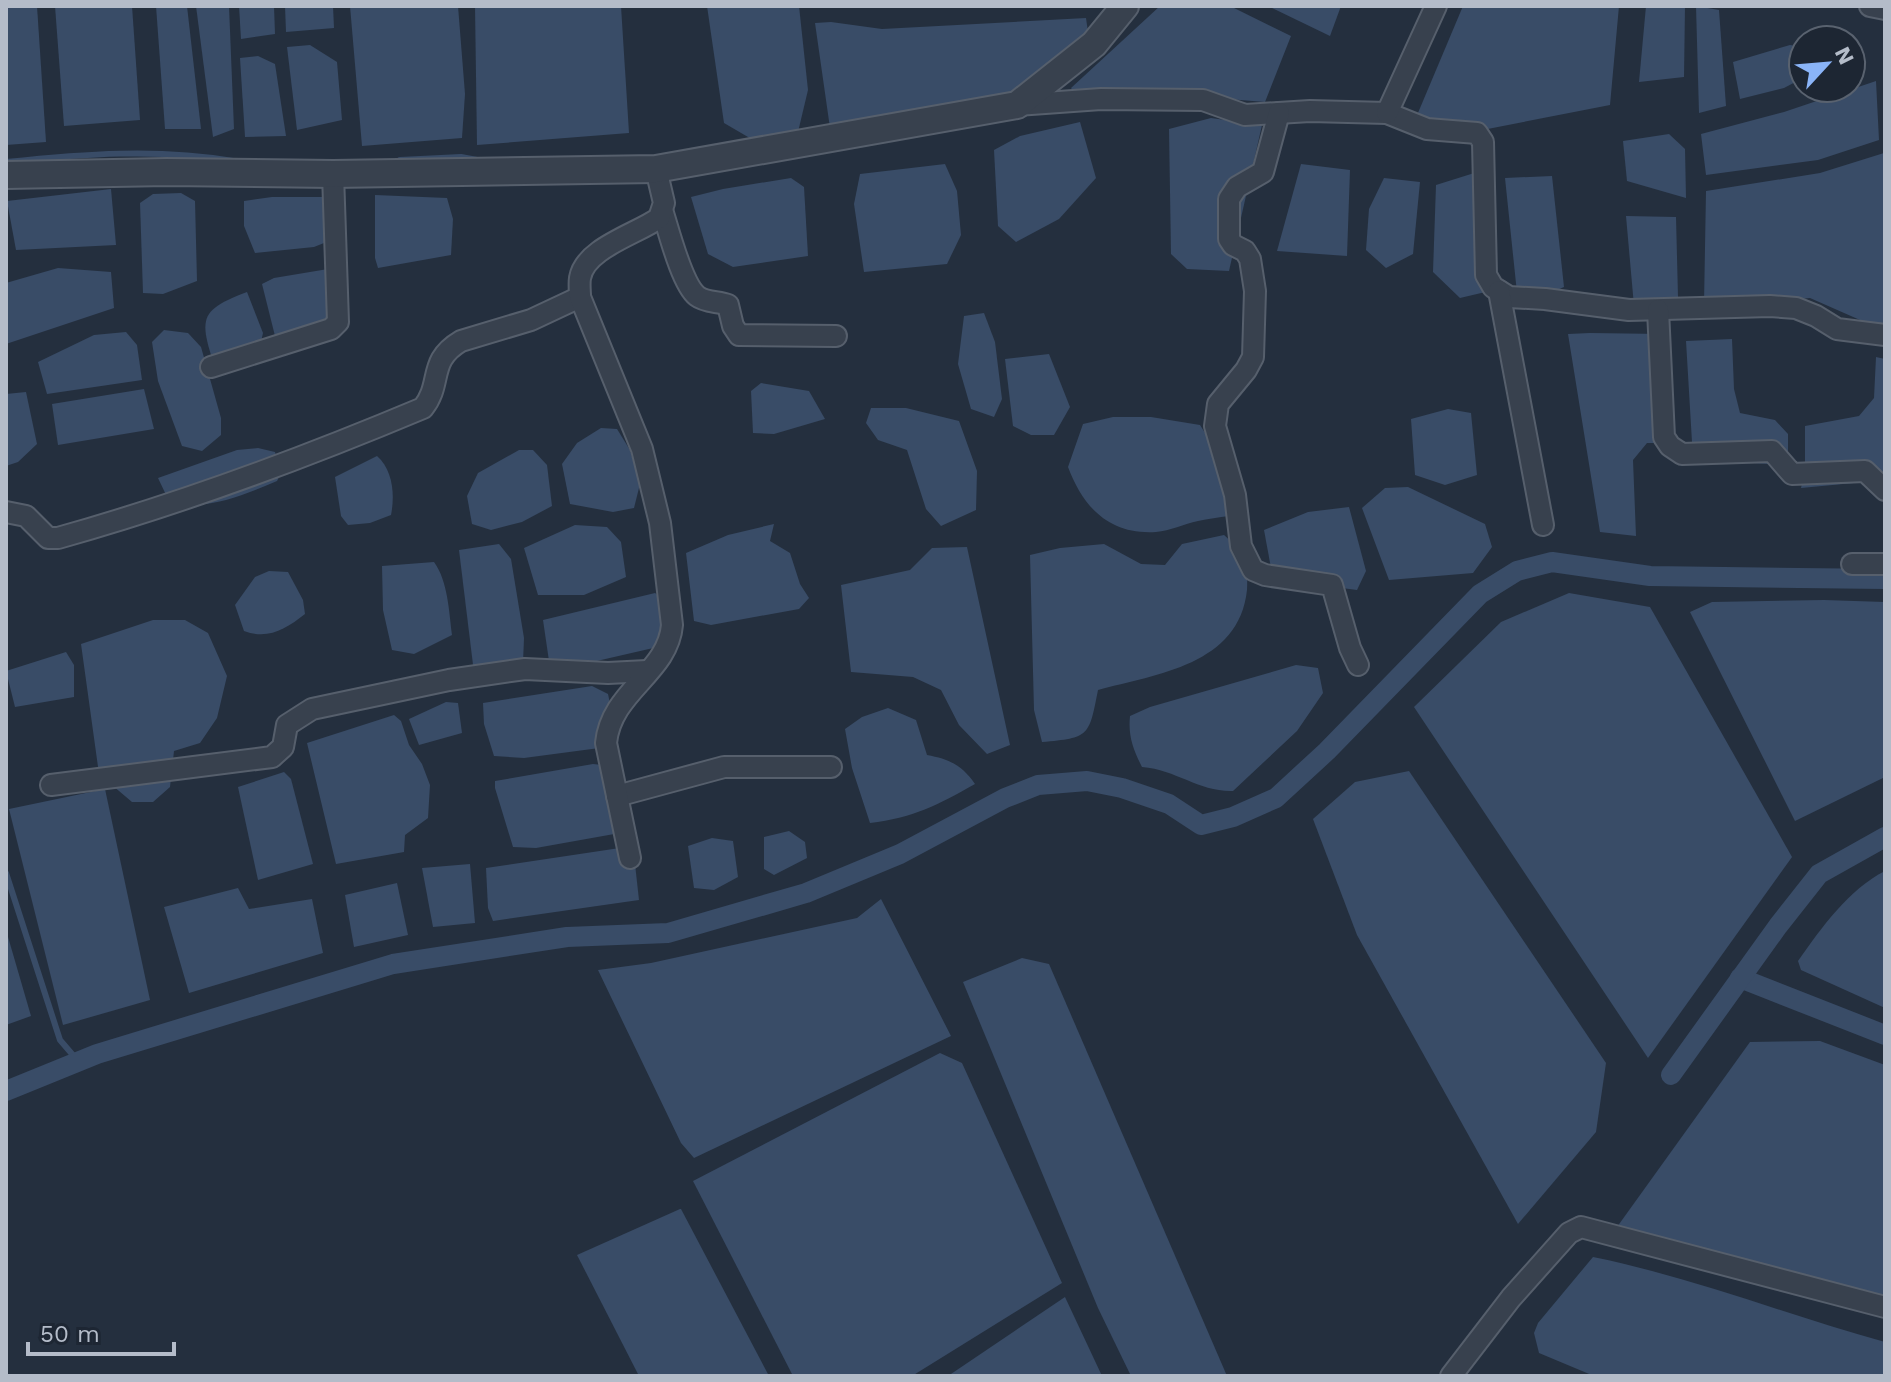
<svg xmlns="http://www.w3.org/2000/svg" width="1891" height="1382" font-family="'Work Sans',sans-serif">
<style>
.water{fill:#394c67}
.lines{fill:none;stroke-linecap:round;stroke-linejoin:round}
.stream{stroke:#394c67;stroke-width:6}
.canal{stroke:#394c67;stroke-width:20}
.minor-casing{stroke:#565f6c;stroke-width:24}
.tertiary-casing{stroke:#565f6c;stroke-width:30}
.minor{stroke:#38414e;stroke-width:20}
.tertiary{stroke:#38414e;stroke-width:26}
</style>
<rect width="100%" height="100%" fill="#242f3e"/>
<g class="water">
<polygon points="6,6 37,6 46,142 6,145"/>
<polygon points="55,6 132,6 140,120 64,126"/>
<polygon points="156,6 187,6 201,129 165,129"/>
<polygon points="196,6 229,6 234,129 213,137"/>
<polygon points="239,6 274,6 275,34 241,39"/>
<polygon points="285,6 333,6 334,28 286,32"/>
<polygon points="350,6 458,6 465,94 462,138 362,146"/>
<polygon points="475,6 621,6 629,133 477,145"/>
<polygon points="707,6 799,6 808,90 798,132 760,144 724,123"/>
<polygon points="1160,6 1230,6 1291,36 1265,102 1116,90 1075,94 1071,88"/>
<polygon points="1268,6 1341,6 1330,36"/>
<polygon points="1463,6 1619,6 1610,105 1462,134 1415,120"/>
<polygon points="1646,6 1685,6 1684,77 1639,82"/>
<polygon points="1696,6 1719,10 1726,106 1699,113"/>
<polygon points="1086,18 1088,32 1006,100 831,135 815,23 831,22 882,29"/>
<polygon points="310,45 337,62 342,120 297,130 287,47"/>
<polygon points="1790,45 1803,47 1803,78 1784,88 1740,99 1733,62"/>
<polygon points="258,56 275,64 286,136 245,137 240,58"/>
<polygon points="1876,81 1879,140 1818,160 1706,175 1701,134 1784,112"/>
<polygon points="1211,118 1262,125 1229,271 1187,269 1171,254 1169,129"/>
<polygon points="1080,122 1096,178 1059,219 1016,242 998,226 994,150 1020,136"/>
<polygon points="1669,134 1685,149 1686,198 1627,181 1623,141"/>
<polygon points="1884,153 1885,331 1810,298 1720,307 1704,304 1706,191 1820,173"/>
<polygon points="945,164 957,191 961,235 947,264 864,272 854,204 860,174"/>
<polygon points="1301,164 1350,170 1347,256 1277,251"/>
<polygon points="1487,169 1494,290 1460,298 1433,272 1436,185"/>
<polygon points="1552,176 1564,287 1548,294 1517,293 1505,178"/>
<polygon points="791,178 804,187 808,256 733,267 708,254 691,197 723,189"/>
<polygon points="1384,178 1420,182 1413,254 1386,268 1366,250 1369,209"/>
<polygon points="111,189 116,245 16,250 7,201"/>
<polygon points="181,193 195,201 197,281 163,294 143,293 140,203 153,194"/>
<polygon points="375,195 447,198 453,219 451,255 378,268 375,258"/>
<polygon points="272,197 323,197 331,215 329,241 314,247 255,253 244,226 244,201"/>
<polygon points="1626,216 1676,217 1678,297 1634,306"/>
<polygon points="58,268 111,272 114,308 6,344 6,283"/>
<polygon points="328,269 337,332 291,341 275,336 262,284 274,278"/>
<path d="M247,292L263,333L258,355L213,361C198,316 203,309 247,292Z"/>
<polygon points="984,313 995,342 1002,399 994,417 971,409 958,364 964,316"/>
<polygon points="164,330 188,333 201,347 221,418 221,435 202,451 182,446 158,381 152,342"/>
<polygon points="126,332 137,345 142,380 47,394 38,362 94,335"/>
<polygon points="1590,333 1662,334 1668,367 1675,443 1647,443 1633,460 1636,536 1600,532 1568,334"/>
<polygon points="1732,339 1734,389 1740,413 1775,420 1788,434 1788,461 1769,464 1693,459 1686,341"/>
<polygon points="1049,354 1070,407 1054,435 1031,435 1013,426 1005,359"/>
<polygon points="1876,357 1885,359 1885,480 1801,488 1805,470 1805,426 1859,416 1874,398"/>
<polygon points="761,383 809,391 825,419 774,434 753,433 751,391"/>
<polygon points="144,389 154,429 58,445 52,404"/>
<polygon points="26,392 37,444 18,462 6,466 6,394"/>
<polygon points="871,408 906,408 959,421 977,471 976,510 941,526 926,509 907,450 878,440 866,423"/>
<polygon points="1448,409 1471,413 1477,475 1445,485 1415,475 1411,419"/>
<path d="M1113,417H1151L1200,425L1221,458L1229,516C1219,517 1208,519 1198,521C1184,524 1170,531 1156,532C1109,535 1083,507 1068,467L1083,424Z"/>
<polygon points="601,428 617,429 630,450 640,484 634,508 613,512 570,504 562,464 577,443"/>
<path d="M258,448L275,452L281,473L277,481C244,495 202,514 168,499L158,478L237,450Z"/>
<polygon points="519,450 533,450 547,465 552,506 522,522 491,530 472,524 467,496 478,473"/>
<path d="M377,456C393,470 395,495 391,515L370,523L348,525L341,516L335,477Z"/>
<polygon points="1408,487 1485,524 1492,547 1473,573 1389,580 1362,508 1385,488"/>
<polygon points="1349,507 1366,571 1357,590 1273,579 1264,530 1308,512"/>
<polygon points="774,524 770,541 790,553 800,584 809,598 799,609 711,625 694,621 686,553 728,535"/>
<polygon points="575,525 607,527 621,542 626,577 584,595 538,595 524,548"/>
<path d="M1224,535C1241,549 1249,568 1247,590C1239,665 1157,674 1098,690C1089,736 1090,738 1042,742L1034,710L1030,555L1060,548L1104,544L1141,564L1165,565L1182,544Z"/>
<polygon points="499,544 511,559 524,638 523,663 474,673 459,550"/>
<polygon points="967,547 1010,745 987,754 959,725 941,690 913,677 851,672 841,585 910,570 932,548"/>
<path d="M434,562C448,581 449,612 452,635L414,654L392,650L383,610L382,566Z"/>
<path d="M269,571L288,572L303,600L305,614C286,629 268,640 244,631L235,605L255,577Z"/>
<polygon points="655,593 667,602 662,646 588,663 549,661 543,620"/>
<polygon points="1569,593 1650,607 1792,857 1648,1058 1414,707 1501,622"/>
<polygon points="1824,600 1885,602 1885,777 1795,821 1690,612 1712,602"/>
<polygon points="153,620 185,620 208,633 227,676 217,718 200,743 174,751 170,787 153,802 132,802 99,774 81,644"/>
<polygon points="66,652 74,665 74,697 15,707 6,671"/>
<path d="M1296,665L1318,668L1323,693L1297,731L1233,791C1199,792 1177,770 1142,767C1133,749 1128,736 1130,716L1150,707Z"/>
<polygon points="592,686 608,694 614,723 607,747 524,758 494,756 484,724 483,703"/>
<polygon points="446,702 458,703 462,733 419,745 409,719"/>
<path d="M888,708L916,720L927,755C949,759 962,765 975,784C938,805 913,818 870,823L852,768L845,729L862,717Z"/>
<polygon points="394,715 401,721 409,745 422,764 430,785 428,818 405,835 404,852 336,864 307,743"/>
<polygon points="593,764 611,766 620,791 631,808 631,831 536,848 513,847 495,788 495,781"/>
<polygon points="1409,771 1606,1063 1596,1132 1518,1224 1357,935 1313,819 1355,782"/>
<polygon points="284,772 291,779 313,864 258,880 238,787"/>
<polygon points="105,789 150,1000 63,1025 9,809"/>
<polygon points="789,831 805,842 807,858 774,875 764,869 764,837"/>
<polygon points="712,838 733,841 738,877 714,890 694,888 688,846"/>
<polygon points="633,846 639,900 493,921 488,908 486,868"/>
<polygon points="470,864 475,923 433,927 422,868"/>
<path d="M1885,871V1008L1801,970L1798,961C1821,928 1849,889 1885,871Z"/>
<polygon points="397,883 408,935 354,947 345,895"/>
<polygon points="238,888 249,909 312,899 323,953 189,993 164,907"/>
<polygon points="881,899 951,1036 694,1158 681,1143 598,970 651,963 857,918"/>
<polygon points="6,930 31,1016 6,1025"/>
<polygon points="1022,958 1049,964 1227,1376 1131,1376 1098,1308 963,982"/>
<polygon points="1820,1041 1885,1065 1885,1301 1617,1227 1750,1042"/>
<polygon points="940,1053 962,1063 1062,1283 912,1376 793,1376 693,1181"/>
<polygon points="680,1209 681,1209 769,1376 639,1376 577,1255"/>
<path d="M1593,1257C1692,1277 1787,1315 1885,1342V1376H1594L1539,1353L1534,1333L1538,1323Z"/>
<polygon points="1065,1297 1102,1376 948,1376"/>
</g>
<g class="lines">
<g class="stream">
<polyline points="400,160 461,157 477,160"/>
<path d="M6,162C82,154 158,148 233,161"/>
<polyline points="6,873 60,1040 78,1061"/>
</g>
<g class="canal">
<polyline points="1740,978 1885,1035"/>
<polyline points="1671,1075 1778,926 1819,874 1885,837"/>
<polyline points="6,1091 97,1054 393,964 567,937 668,933 806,893 900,854 1005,798 1038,785 1087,781 1122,788 1169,804 1201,825 1233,817 1276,798 1327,751 1480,594 1517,571 1552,562 1650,576 1885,579"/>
</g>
<defs>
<g id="minor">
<polyline points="1870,6 1885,9"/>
<polyline points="1017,105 1101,99 1203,100 1245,115 1310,111 1387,113 1427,129 1477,133 1483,142 1486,275 1493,287 1509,297 1545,299 1629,310 1770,306 1796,308 1816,316 1837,329 1885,335"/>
<polyline points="1279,113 1263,172 1237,187 1229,199 1229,239 1233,245 1245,251 1250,259 1255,291 1253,357 1246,370 1218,404 1215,426 1235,495 1241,546 1253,570 1265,575 1332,585 1350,648 1358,665"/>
<polyline points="1387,113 1436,6"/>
<path d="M663,213C669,232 682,284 697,296C706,303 719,301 728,305L733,326L739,335L836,336"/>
<polyline points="1499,291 1543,525"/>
<polyline points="1658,310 1664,437 1670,446 1682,454 1772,451 1792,474 1865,471 1885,490"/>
<polyline points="211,367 331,329 338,322 333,174"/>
<path d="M6,512L26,516L48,538H58C183,503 304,458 423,408C443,383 427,361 461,341L531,320L580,297"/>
<polyline points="1852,564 1885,564"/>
<polyline points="51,785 272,757 283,747 287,725 312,709 449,680 525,669 608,673 647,671"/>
<polyline points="617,796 724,767 831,767"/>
<path d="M630,858L606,743C611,691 668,673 672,625L660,523L642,449L580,297C580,291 579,284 580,278C585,248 637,234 659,218L664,203L656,169"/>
<polyline points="1451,1376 1511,1298 1569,1233 1581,1227 1885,1307"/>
</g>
<polyline id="tertiary" points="6,175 167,172 333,174 656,169 1017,105 1094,44 1125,6"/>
</defs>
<use href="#minor" class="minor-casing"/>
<use href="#tertiary" class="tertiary-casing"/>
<use href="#minor" class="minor"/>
<use href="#tertiary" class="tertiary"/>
</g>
<rect width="1891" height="1382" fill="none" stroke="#b4bcc9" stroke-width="16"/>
<g transform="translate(1827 64) rotate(64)"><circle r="38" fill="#1d2633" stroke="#59626f" stroke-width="2"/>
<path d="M0-6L14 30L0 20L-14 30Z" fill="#8ab4f8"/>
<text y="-12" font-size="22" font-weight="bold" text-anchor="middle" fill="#b4bcc9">N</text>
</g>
<path d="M28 1342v12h146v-12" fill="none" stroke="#b4bcc9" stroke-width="4"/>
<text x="40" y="1342" font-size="24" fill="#b4bcc9" stroke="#1d2633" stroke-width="6" paint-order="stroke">50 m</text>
</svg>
